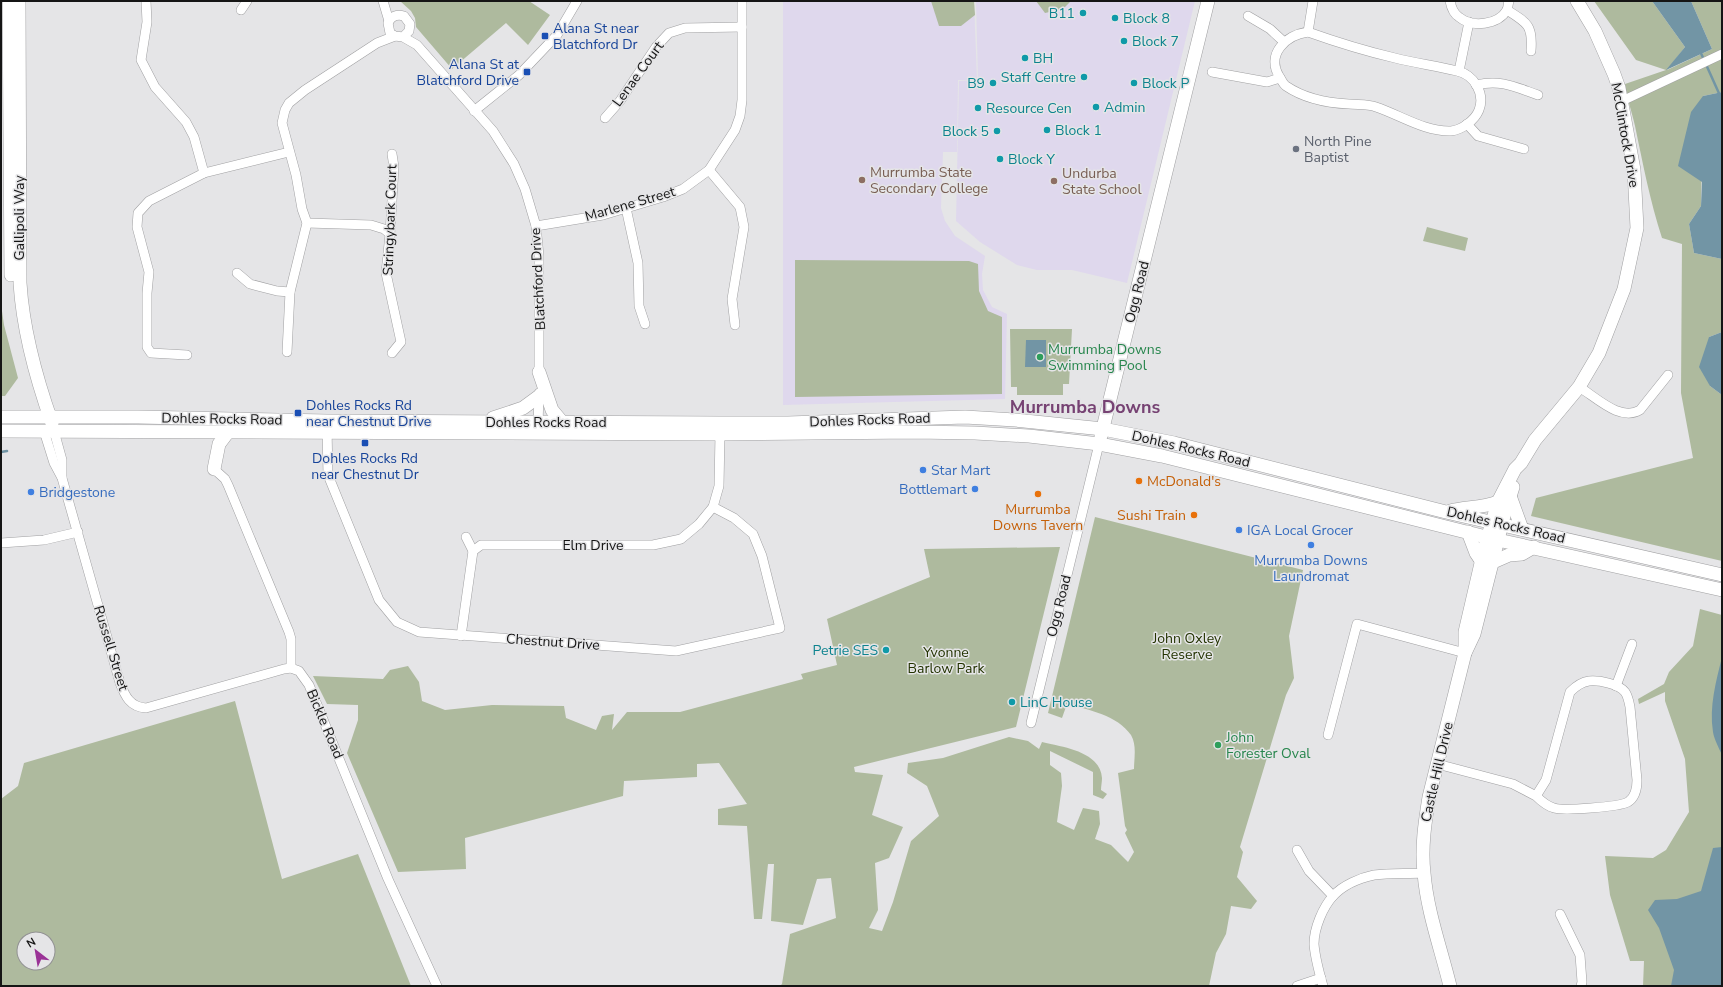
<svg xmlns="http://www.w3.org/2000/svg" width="1723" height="987" font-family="'Nunito Sans',sans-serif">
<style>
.education{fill:#dfd8ed}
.green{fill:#aeba9e;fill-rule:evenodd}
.water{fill:#7295a5}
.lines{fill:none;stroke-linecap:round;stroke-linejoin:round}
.stream{stroke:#7295a5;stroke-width:2.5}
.street-casing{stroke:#a0a0a2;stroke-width:10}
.secondary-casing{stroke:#a0a0a2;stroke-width:14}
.street{stroke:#fff;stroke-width:9}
.secondary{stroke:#fff;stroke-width:13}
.culture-dot{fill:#0f9aa8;stroke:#e5e5e7;stroke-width:1.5}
.transit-dot{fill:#1a4fb4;stroke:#e5e5e7;stroke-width:1.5}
.worship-dot{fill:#6b7280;stroke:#e5e5e7;stroke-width:1.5}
.education-dot{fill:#8d6e63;stroke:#e5e5e7;stroke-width:1.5}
.leisure-dot{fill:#2e9e5b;stroke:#e5e5e7;stroke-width:1.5}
.shop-dot{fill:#3f7fe0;stroke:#e5e5e7;stroke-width:1.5}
.food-dot{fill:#e8710a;stroke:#e5e5e7;stroke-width:1.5}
.labels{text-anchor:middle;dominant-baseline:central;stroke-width:3;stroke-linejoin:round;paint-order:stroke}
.culture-label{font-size:14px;fill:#0d838f;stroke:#e5e5e7;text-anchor:start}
.transit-label{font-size:14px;fill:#164399;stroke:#e5e5e7;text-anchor:start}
.street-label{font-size:14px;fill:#151515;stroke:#e5e5e7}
.worship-label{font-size:14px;fill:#5b616d;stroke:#e5e5e7;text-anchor:start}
.education-label{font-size:14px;fill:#785e54;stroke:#e5e5e7;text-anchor:start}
.leisure-label{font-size:14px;fill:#27864d;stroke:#e5e5e7;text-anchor:start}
.shop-label{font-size:14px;fill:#366cbe;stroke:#e5e5e7;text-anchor:start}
.food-label{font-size:14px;fill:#c56008;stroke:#e5e5e7;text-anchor:start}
.park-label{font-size:14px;fill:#233300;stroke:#e5e5e7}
.district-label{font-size:18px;font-weight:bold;fill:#764273;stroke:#e5e5e7}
</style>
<rect width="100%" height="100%" fill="#e5e5e7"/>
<g class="education">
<polygon points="783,1 974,1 977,80 958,80 957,152 943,152 941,208 945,221 955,236 985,256 982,274 983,290 992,307 1007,314 1005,399 783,405"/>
<polygon points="976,1 1195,1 1127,283 1072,270 1037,270 1017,265 980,242 956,221 959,81 978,80"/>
</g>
<g class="green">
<polygon points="400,1 529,1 550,15 528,45 506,23 452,69 416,27 415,18 411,11"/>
<polygon points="931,1 974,1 975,15 961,26 939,26"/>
<polygon points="1036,1 1071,1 1063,9 1045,13"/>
<path d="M1594,1H1652L1685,47L1667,70L1712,49L1691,1H1722V92L1703,96L1701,206L1689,224L1694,253L1722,259V332L1709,337L1710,386L1722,395V561L1531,516L1536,498L1693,458L1681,393L1682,244L1662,238C1650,201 1643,164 1635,126C1632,112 1627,99 1625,84L1666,70L1636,60Z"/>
<polygon points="1427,227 1468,238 1465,251 1423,241"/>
<polygon points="795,260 969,261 978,264 979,291 988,311 1002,317 1002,394 795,397"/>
<polygon points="1,304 4,325 18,378 5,396 1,396"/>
<polygon points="1010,329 1072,329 1069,384 1063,384 1063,395 1017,395 1017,387 1011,387"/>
<path d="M1095,517L1303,570L1289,636L1294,678L1286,695L1240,847L1243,852L1237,877L1257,901L1251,909L1231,906L1226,934L1216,953L1209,986H780L782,984L790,934L836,918L831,878L817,879L803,925L771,921L774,864H768L762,919H754L747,826L718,825V809L747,804L719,763L697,764V777L624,781L623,796L465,838L466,869L398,872L347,753L358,720V705L327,704L313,676L383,679L390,670L408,666L419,682L422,701L445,710L492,705L564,706L566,718L596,730L602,716L614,714L612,730L627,712H680L803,679L801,674L837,665L827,619L930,577L924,549L1060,547L1016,727L854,767L855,772L883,775L872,815L903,827L889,858L875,863L878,910L869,928L882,931L893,902L911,841L939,816L927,786L907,773L908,763L943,758L1009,737L1028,741L1039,749L1042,742C1062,747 1100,751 1102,778C1102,782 1101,786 1101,790L1107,794L1103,799L1093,795V772L1050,751V765L1061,773L1062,786L1057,822L1074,830L1083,808L1099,811L1100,824L1095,839L1111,845L1128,862L1134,852L1125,833L1127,830L1125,826L1118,773L1134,769C1134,759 1137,745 1131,735C1117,715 1089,710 1067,704L1062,718L1048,713Z"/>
<polygon points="1700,609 1722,615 1722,986 1643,986 1644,961 1630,961 1610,895 1605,856 1653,858 1666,850 1689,812 1685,759 1665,701 1665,692 1639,704 1638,699 1664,684 1669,672 1693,646"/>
<path d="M235,701L282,879L358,854L411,986H1V799L18,786L24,763ZM24,939H48V963H24Z"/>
</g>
<g class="water">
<polygon points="1652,1 1691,1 1712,49 1666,70 1685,47"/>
<polygon points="1722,92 1722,259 1694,253 1689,224 1701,206 1702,182 1678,166 1691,112 1703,96"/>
<polygon points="1722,332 1722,395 1710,386 1699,367 1709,337"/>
<polygon points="1026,340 1046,340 1046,367 1025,367"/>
<path d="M1722,657V755C1719,748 1714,739 1713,732C1709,706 1716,682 1722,657Z"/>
<polygon points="1722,847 1722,986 1671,986 1674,970 1659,928 1648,910 1655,900 1677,899 1701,891 1713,848"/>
</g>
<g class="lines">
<g class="stream">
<polyline points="1700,51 1722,100"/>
<polyline points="1,452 7,451"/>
</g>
<defs>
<g id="street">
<polyline points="146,1 147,22 141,60 155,87 186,122 194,137 204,173"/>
<polyline points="383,1 389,21"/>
<path d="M1450,1C1451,6 1454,14 1459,17C1472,28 1498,25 1507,10C1508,8 1508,4 1509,1"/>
<polyline points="241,10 247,1"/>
<path d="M1507,10C1528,23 1533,26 1531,51"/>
<polyline points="1248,16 1270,29 1284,42"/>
<path d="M1308,32C1336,42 1365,51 1395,58C1415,63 1436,66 1457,71C1475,75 1485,94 1479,110C1475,120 1462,130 1451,131C1425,132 1400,115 1376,107C1368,104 1358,105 1349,104C1327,103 1305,99 1286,86C1283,84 1281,79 1279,76C1266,54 1286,35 1308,32Z"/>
<polyline points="1308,32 1313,1"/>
<path d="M403,37L409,31L410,24L404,16C397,14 391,16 388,23L390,33L395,36L403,37L417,45L493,131L514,164L525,189L536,226L539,256V376"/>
<polyline points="1459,71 1469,22"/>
<polyline points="1212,72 1267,82 1280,78"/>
<path d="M1476,85C1501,79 1515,87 1538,95"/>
<polyline points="1622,101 1722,54"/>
<polyline points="474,111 519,75 557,35 577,1"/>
<polyline points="605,118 620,101 656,47 669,33 685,28 742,27"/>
<polyline points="1467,124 1478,136 1524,149"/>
<polyline points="392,154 394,167 390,234 386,273 401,342 392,353"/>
<polyline points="709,170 740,207 744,227 732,299 735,325"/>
<polyline points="626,208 638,263 639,306 645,324"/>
<polyline points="307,223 371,225 384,229 390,234"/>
<polyline points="536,226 603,215 663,197 683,189 709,170 735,130 740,116 742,100 742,1"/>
<polyline points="237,273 250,284 277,291 290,292"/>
<polyline points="287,352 290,292 307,223 302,209 296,175 282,123 285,110 289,103 305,90 377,43 395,36"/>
<polyline points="187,355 151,353 147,347 147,293 149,272 137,227 138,213 149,201 204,173 289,152"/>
<path d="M1579,387C1596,397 1620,422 1640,410L1668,375"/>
<polyline points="538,426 539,393"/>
<polyline points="327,428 328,475 379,600 397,622 419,632 676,651 780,628 762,556 753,534 734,518 713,507"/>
<path d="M44,431L54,463L62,478L120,683C125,696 130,707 146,708L284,669L291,668L299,671L309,685L388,879L437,986"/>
<polyline points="54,431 62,460 62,477"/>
<polyline points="214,469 225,479 228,485 289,632 291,639 291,668"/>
<polyline points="466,537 473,551"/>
<polyline points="1,543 44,540 78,532"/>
<polyline points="461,636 473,551 481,545 653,545 681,539 699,524 713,507 719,486 720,434"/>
<polyline points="1616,686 1632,644"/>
<polyline points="1031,723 1099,444"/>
<polyline points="1328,735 1357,624 1465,653"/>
<path d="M1437,764L1513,784L1536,796L1546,780L1570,692C1575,687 1581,682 1589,681C1599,680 1619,684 1625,692C1628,696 1629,702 1630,707L1637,780C1637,788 1636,797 1628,802C1619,807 1563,811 1554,808C1547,806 1541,801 1536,796"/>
<polyline points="1297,850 1309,871 1333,896"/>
<polyline points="1560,914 1580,955 1582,982 1581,986"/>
<polyline points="1297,986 1321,978"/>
<path d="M1323,986C1319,972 1315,958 1314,944C1314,928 1323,907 1333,896C1343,885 1360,878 1374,875C1390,873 1407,874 1423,873"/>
</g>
<g id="secondary">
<polyline points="9,1 11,275"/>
<path d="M19,1L20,283C23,331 36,378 52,423"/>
<polyline points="539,372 552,410 562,422"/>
<polyline points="1,417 138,417 327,421 720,423 788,423 965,417 1015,420 1103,429 1174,443 1446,512 1722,575"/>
<polyline points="493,418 523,408 538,397"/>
<polyline points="1,431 720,434 915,432 975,433 1029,436 1099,444 1162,456 1498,540 1722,590"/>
<polyline points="1101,436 1208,1"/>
<polyline points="214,469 219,444 228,432"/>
<polyline points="1510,496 1522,529"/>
<path d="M1450,511C1466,507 1482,508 1498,502"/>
<polyline points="1468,532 1476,553 1482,562"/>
<polyline points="1493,562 1509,555 1522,554 1534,547"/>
<polyline points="1465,653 1465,632 1485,546 1498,502 1515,469 1521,463 1535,440 1579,387 1599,353 1624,289 1637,228 1634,170 1619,88 1614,74 1595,31 1577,1"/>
<path d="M1450,986C1441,949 1427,911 1424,873C1421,848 1425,822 1429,797L1465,653L1474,634L1505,512L1513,487"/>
</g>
</defs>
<use href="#street" class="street-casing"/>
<use href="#secondary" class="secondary-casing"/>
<use href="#street" class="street"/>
<use href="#secondary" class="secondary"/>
</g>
<g class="culture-dot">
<circle cx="1083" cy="13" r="4"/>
<circle cx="1115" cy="18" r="4"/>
<circle cx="1124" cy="41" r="4"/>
<circle cx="1025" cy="58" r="4"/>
<circle cx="1084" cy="77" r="4"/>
<circle cx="993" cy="83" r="4"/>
<circle cx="1134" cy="83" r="4"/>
<circle cx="1096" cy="107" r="4"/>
<circle cx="978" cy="108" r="4"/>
<circle cx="1047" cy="130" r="4"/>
<circle cx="997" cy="131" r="4"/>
<circle cx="1000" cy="159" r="4"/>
<circle cx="886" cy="650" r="4"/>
<circle cx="1012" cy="702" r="4"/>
</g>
<g class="transit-dot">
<rect x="541" y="32" width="8" height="8" rx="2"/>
<rect x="523" y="68" width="8" height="8" rx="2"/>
<rect x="294" y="409" width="8" height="8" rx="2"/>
<rect x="361" y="439" width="8" height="8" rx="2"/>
</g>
<circle class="worship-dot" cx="1296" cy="149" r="4"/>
<g class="education-dot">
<circle cx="862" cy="180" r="4"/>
<circle cx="1054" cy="181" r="4"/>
</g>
<g class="leisure-dot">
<circle cx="1040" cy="357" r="4"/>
<circle cx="1218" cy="745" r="4"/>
</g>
<g class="shop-dot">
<circle cx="923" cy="470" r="4"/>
<circle cx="975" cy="489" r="4"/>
<circle cx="31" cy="492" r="4"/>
<circle cx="1239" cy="530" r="4"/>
<circle cx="1311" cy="545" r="4"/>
</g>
<g class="food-dot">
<circle cx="1139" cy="481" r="4"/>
<circle cx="1038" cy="494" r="4"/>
<circle cx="1194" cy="515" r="4"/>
</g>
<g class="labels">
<g class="culture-label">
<text x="1075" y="13" text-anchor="end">B11</text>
<text x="1123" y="18">Block 8</text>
<text x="1132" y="41">Block 7</text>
<text x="1033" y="58">BH</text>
<text x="1076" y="77" text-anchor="end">Staff Centre</text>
<text x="985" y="83" text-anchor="end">B9</text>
<text x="1142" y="83">Block P</text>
<text x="1104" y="107">Admin</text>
<text x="986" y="108">Resource Cen</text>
<text x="1055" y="130">Block 1</text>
<text x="989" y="131" text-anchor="end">Block 5</text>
<text x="1008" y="159">Block Y</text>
<text x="878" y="650" text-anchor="end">Petrie SES</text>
<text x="1020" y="702">LinC House</text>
</g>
<g class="transit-label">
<text x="553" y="28">Alana St near<tspan x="553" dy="16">Blatchford Dr</tspan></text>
<text x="519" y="64" text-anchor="end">Alana St at<tspan x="519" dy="16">Blatchford Drive</tspan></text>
<text x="306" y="405">Dohles Rocks Rd<tspan x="306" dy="16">near Chestnut Drive</tspan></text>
<text x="365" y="458" text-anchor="middle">Dohles Rocks Rd<tspan x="365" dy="16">near Chestnut Dr</tspan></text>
</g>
<g class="street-label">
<text transform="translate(638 74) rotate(-54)">Lenae Court</text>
<text transform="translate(1625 135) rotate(80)">McClintock Drive</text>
<text transform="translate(630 204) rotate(-16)">Marlene Street</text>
<text transform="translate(19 218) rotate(-90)">Gallipoli Way</text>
<text transform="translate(390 220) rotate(-88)">Stringybark Court</text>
<text transform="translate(538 279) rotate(-93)">Blatchford Drive</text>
<text transform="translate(1137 292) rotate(-76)">Ogg Road</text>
<text transform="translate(222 419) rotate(1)">Dohles Rocks Road</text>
<text transform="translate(870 420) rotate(-2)">Dohles Rocks Road</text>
<text x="546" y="422">Dohles Rocks Road</text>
<text transform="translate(1191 449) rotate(13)">Dohles Rocks Road</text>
<text transform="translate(1506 525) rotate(13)">Dohles Rocks Road</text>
<text x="593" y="545">Elm Drive</text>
<text transform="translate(1059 606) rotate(-76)">Ogg Road</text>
<text transform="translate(553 642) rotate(4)">Chestnut Drive</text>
<text transform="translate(111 648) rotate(73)">Russell Street</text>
<text transform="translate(325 724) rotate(67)">Bickle Road</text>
<text transform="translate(1437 772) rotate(-77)">Castle Hill Drive</text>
</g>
<g class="worship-label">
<text x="1304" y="141">North Pine<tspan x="1304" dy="16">Baptist</tspan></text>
</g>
<g class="education-label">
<text x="870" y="172">Murrumba State<tspan x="870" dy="16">Secondary College</tspan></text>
<text x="1062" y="173">Undurba<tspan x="1062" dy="16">State School</tspan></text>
</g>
<g class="leisure-label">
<text x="1048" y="349">Murrumba Downs<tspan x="1048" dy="16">Swimming Pool</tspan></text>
<text x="1226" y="737">John<tspan x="1226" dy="16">Forester Oval</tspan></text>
</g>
<g class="shop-label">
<text x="931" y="470">Star Mart</text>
<text x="967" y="489" text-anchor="end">Bottlemart</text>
<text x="39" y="492">Bridgestone</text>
<text x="1247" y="530">IGA Local Grocer</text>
<text x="1311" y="560" text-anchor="middle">Murrumba Downs<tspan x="1311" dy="16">Laundromat</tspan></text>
</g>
<g class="food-label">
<text x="1147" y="481">McDonald's</text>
<text x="1038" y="509" text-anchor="middle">Murrumba<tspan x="1038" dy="16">Downs Tavern</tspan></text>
<text x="1186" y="515" text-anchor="end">Sushi Train</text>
</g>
<g class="park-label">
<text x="1187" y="638">John Oxley<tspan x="1187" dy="16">Reserve</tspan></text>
<text x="946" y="652">Yvonne<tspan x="946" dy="16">Barlow Park</tspan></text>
</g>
<g class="district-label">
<text x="1085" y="407">Murrumba Downs</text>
</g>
</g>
<rect width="1723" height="987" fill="none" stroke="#151515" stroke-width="4"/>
<g transform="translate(36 951) rotate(329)"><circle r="19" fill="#e5e5e7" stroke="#929293"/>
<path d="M0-3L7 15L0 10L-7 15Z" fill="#9a3296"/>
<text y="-6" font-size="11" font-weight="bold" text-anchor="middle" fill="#151515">N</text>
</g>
</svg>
